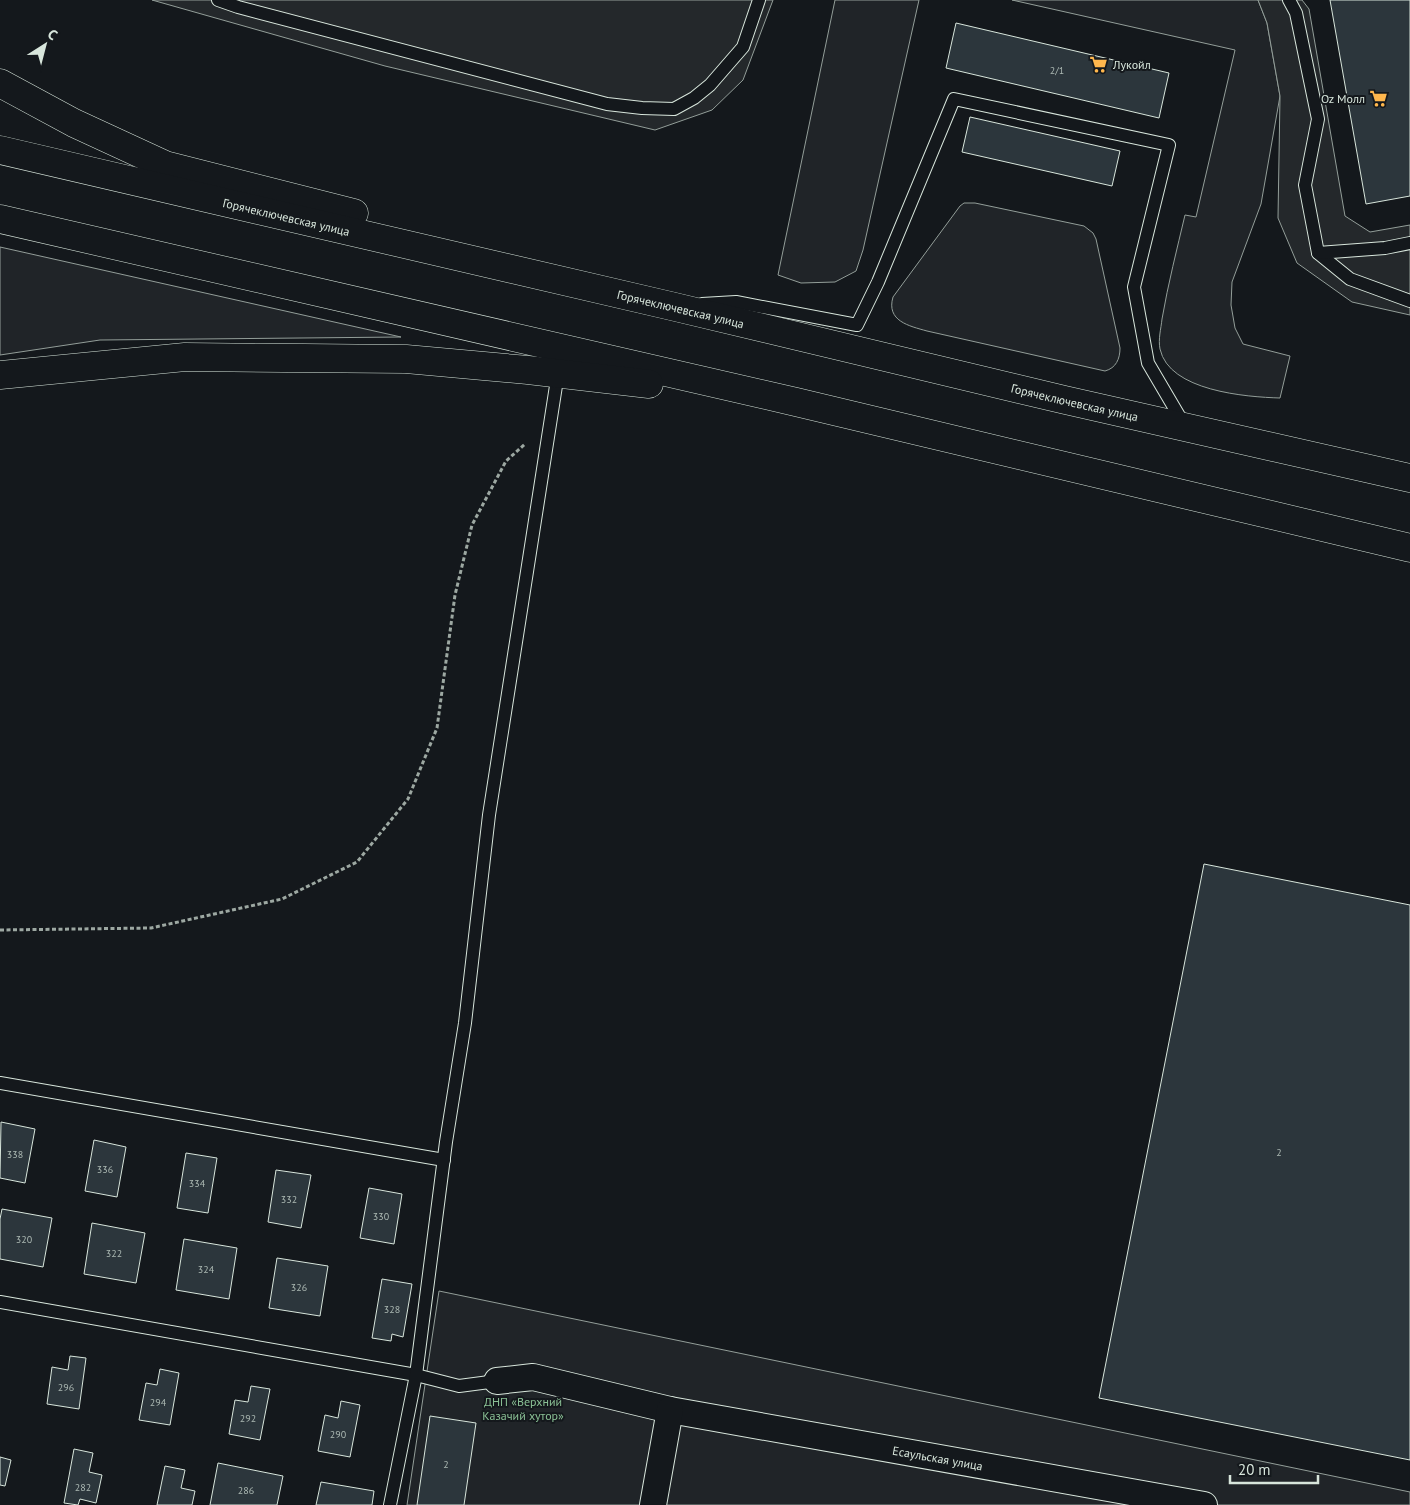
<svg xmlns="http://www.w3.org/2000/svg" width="1410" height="1505" font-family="'PT Sans',sans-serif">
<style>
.green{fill:#202428;stroke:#939e99}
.parking{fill:#24282b;stroke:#939e99}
.building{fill:#2c363c;stroke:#d8e6dc}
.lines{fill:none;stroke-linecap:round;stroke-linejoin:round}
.service-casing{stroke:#d8e6dc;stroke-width:14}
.minor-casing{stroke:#d8e6dc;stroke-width:28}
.primary-casing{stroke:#d8e6dc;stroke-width:29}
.path{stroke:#9da8a2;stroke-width:3;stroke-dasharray:4 2.5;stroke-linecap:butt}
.service{stroke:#14181c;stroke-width:12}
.minor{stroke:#14181c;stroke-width:26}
.primary{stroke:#14181c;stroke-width:28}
.labels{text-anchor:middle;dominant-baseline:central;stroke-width:4;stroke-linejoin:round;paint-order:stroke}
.number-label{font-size:10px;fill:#adbab4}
.poi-label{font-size:12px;fill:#d8e6dc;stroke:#14181c;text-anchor:start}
.street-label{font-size:12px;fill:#d8e6dc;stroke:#14181c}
.park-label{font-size:12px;fill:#8ac095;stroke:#14181c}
</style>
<rect width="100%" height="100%" fill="#14181c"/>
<g class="green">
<polygon points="835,0 919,0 863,250 856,271 835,282 801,283 778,275"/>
<path d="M1012,0H1258L1267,23L1280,96L1261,204L1232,282L1231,305L1235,328L1243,344L1290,356L1280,398C1246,397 1169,391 1160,349C1158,339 1161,329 1162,319C1168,284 1177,249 1185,215L1196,217L1235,50Z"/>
<path d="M964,203H975L1084,226L1093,233L1096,239L1120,348C1120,359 1116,368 1105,371L927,331C909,326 886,321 893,297L960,206Z"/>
<polygon points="0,247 401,337 100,340 0,355"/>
<polygon points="439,1291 1410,1492 1410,1505 407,1505"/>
</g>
<g class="parking">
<polygon points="152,0 773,0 743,80 712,110 655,130 385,66"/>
<polygon points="1258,0 1302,0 1309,9 1345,216 1370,232 1410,225 1410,315 1352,302 1297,263 1278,218 1280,96 1267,23"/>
</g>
<g class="building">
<polygon points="1330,0 1410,0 1410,196 1366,204"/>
<polygon points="956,23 1169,73 1159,118 946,68"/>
<polygon points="970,117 1120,151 1112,186 962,152"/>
<polygon points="1204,864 1410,905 1410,1460 1099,1398"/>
<polygon points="1,1122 35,1129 25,1183 0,1178"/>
<polygon points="94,1140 126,1147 117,1197 85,1191"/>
<polygon points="186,1153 217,1158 208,1213 177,1208"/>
<polygon points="276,1170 311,1175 301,1228 268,1222"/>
<polygon points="369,1188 402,1194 394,1244 360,1238"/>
<polygon points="2,1209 52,1218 43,1267 0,1259 0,1219"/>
<polygon points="92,1223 145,1233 136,1283 84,1274"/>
<polygon points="184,1239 237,1248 229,1299 176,1290"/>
<polygon points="277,1258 328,1266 320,1316 269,1308"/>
<polygon points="382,1279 412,1284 403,1337 392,1334 391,1341 372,1338"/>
<polygon points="70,1356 86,1358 79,1409 47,1404 52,1367 68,1370"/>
<polygon points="160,1369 179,1373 170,1425 139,1420 146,1383 157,1385"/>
<polygon points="251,1386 270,1389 260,1440 229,1434 235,1400 248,1402"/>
<polygon points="341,1401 360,1405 350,1457 318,1451 325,1415 338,1418"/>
<polygon points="430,1416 476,1423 464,1505 417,1505"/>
<polygon points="74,1449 93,1453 89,1472 102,1475 96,1503 80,1499 78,1505 64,1503"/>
<polygon points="0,1457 11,1460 5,1486 0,1485"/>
<polygon points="218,1463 283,1476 277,1505 210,1505"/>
<polygon points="165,1466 185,1470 181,1488 195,1491 192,1505 157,1505"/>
<polygon points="321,1482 374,1491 372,1505 316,1505"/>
</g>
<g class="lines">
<defs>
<g id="service">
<polyline points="218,0 238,7 607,104 642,108 674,109 694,98 710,85 743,47 759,0"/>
<polyline points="1289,0 1296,13 1318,119 1305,185 1318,253 1350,279 1410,301"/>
<polyline points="1318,253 1385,248 1410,243"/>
<polyline points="702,304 736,302 857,325 878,282 954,99 1169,145 1134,287 1148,363 1185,426"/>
<polyline points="0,1083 444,1160"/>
<polyline points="0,1302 416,1375 459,1386 497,1381"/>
<polyline points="390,1505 416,1375 446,1142 465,1023 489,815 558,373"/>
</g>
<g id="minor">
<path id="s1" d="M497,1381L533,1377L670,1410L1204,1505"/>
<polyline points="653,1505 670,1410"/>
</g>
<g id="primary">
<polyline points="0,83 74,123 165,165 354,213"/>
<path id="s2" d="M0,150L671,306L1065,400L1410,478"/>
<polyline points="0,219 796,402 1410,548"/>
<polyline points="0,375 185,357 406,359 528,370 649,384"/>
</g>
</defs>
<use href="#service" class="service-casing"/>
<use href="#minor" class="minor-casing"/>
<use href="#primary" class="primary-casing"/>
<polyline class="path" points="0,930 151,928 282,899 357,862 408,799 437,728 455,595 472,525 506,461 525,444"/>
<use href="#service" class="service"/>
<use href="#minor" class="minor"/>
<use href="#primary" class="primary"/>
</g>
<defs>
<symbol id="supermarket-bare" viewBox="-9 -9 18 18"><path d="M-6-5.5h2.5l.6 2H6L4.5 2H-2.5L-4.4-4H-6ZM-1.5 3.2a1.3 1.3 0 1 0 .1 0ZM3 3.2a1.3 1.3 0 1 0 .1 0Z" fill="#ffb74d" stroke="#14181c" stroke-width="2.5" paint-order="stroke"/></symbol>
</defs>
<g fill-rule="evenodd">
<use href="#supermarket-bare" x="1086" y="52" width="25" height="25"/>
<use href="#supermarket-bare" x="1366" y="86" width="25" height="25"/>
</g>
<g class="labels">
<g class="number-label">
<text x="1057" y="70">2/1</text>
<text x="1279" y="1152">2</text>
<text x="15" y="1154">338</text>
<text x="105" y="1169">336</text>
<text x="197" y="1183">334</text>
<text x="289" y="1199">332</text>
<text x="381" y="1216">330</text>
<text x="24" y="1239">320</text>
<text x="114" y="1253">322</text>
<text x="206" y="1269">324</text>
<text x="299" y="1287">326</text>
<text x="392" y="1309">328</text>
<text x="66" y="1387">296</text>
<text x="158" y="1402">294</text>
<text x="248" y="1418">292</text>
<text x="338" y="1434">290</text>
<text x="446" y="1464">2</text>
<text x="83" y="1487">282</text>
<text x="246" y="1490">286</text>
</g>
<g class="poi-label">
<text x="1113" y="64">Лукойл</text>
<text x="1365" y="98" text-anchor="end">Oz Молл</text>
</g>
<g class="street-label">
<text stroke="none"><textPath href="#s2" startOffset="294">Горячеключевская улица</textPath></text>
<text stroke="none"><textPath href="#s2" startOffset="699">Горячеключевская улица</textPath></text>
<text stroke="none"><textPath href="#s2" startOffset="1104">Горячеключевская улица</textPath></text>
<text stroke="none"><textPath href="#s1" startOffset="449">Есаульская улица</textPath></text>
</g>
<g class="park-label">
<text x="523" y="1401">ДНП «Верхний<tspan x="523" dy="14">Казачий хутор»</tspan></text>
</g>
</g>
<g transform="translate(45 45) rotate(36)" stroke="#14181c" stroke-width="4" paint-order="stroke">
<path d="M0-4L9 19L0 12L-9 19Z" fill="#d8e6dc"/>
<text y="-8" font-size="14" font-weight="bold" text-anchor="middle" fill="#d8e6dc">С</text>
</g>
<path d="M1230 1475v8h88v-8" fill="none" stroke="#d8e6dc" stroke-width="2.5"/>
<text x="1238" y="1475" font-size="15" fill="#d8e6dc" stroke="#14181c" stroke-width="4" paint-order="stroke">20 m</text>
</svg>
